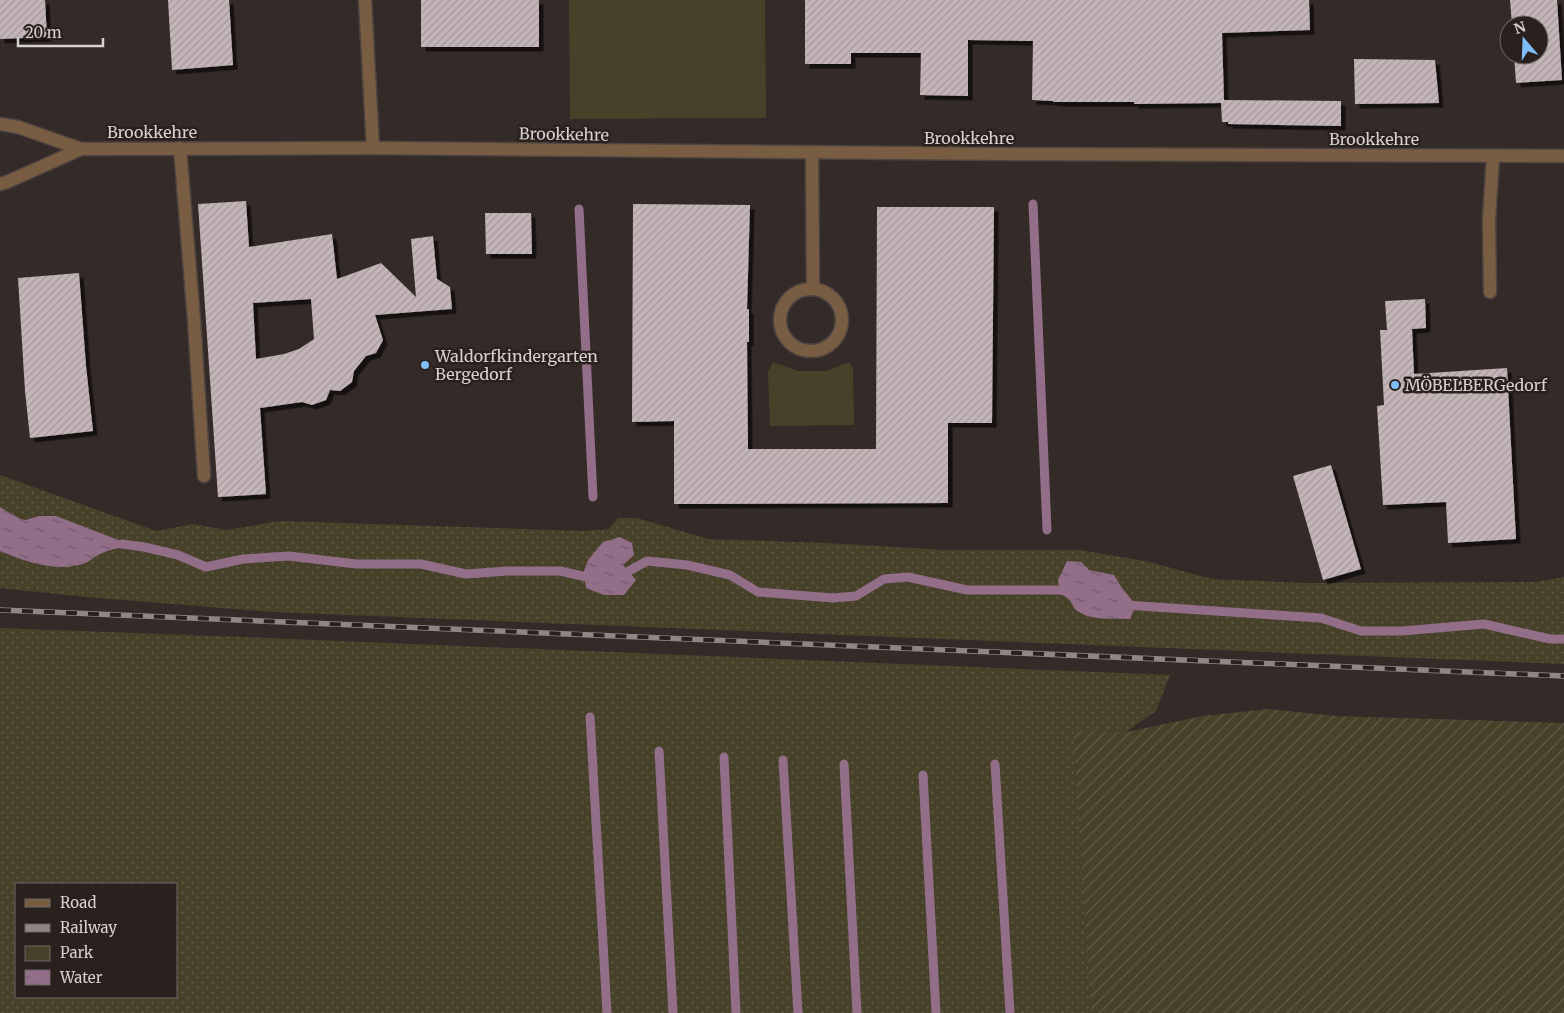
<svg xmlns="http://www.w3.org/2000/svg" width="1564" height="1013" font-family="Merriweather,serif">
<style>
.grass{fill:url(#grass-dots);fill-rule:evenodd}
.park{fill:#47412a}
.garden{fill:url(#garden-furrows)}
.water{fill:url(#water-ripples)}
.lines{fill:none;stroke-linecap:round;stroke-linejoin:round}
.stream{stroke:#936e89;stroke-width:9}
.building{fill:url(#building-hatch);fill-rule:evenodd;filter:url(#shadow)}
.service-casing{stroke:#4e4542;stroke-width:15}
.minor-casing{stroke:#4e4542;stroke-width:15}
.service{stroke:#795d42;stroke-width:12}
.minor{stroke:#795d42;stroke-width:12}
.rail-casing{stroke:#8f8785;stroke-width:5.5}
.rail{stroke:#2a201e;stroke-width:4;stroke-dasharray:11;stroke-linecap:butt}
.poi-dot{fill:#7dbef9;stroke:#2a201e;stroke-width:2}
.labels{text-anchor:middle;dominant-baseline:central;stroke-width:5;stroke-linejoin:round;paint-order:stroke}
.street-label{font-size:16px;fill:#d7d1cf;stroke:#2a201e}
.poi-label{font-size:16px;fill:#d7d1cf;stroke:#2a201e;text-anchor:start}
</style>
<defs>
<pattern id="grass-dots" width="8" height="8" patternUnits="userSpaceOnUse" patternTransform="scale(1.25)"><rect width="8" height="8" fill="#47412a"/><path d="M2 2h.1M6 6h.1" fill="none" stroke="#615b48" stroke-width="1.8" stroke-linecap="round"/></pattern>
<pattern id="garden-furrows" width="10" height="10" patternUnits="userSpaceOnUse" patternTransform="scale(1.25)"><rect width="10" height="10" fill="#47412a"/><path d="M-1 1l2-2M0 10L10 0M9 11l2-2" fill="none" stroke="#615b48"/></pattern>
<pattern id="water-ripples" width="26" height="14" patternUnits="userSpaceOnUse" patternTransform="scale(1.25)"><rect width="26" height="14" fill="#936e89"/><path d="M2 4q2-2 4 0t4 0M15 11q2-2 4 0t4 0" fill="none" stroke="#725b6b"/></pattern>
<pattern id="building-hatch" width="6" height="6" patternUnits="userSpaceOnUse" patternTransform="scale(1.25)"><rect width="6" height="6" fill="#c4b6b8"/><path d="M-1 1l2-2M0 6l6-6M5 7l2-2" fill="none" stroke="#a3989a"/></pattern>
<filter id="shadow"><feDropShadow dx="4.5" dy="4.5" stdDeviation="0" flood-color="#0009"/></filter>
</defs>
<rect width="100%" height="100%" fill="#342a27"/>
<g class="grass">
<polygon points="0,475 156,531 193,524 226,530 279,521 584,531 609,529 618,518 637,518 708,539 826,543 946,550 1080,550 1145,561 1212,579 1305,583 1535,582 1564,577 1564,664 273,612 86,597 0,588"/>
<path d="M0,628L268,638L1170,675L1156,711L1126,732L1074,731L1091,1013H0ZM16,884H176V997H16Z"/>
</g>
<g class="park">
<polygon points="569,0 765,0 766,118 570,119"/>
<polygon points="773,362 798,371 827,371 849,362 853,367 854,425 770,426 768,372"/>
</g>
<polygon class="garden" points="1268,709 1336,716 1564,723 1564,1013 1091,1013 1073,730 1126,732 1203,716"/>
<g class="water">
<path d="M0,507L20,519L26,520L39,516H56L134,546C121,547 111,549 100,554C94,557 89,562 83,564C54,572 27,562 0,551Z"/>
<polygon points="620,537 632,543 634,555 623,565 636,580 624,595 604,595 586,588 584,571 588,560 603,542"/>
<path d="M1067,561L1081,562L1089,570L1114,575L1122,588L1136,605L1130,619C1115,618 1093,621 1079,612C1070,607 1075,600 1060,594L1058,580Z"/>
</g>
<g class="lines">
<g class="stream">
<polyline points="1033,204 1047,530"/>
<polyline points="579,209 593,497"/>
<polyline points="122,544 144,547 178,555 206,567 243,559 289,556 356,564 421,564 466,574 507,571 560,571 595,579"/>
<polyline points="620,576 647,561 687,565 730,575 758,592 833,598 856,596 884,579 908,577 967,590 1070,590"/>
<polyline points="1125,605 1321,618 1361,631 1402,631 1484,624 1550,639 1564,639"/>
<polyline points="590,717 607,1013"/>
<polyline points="659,751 673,1013"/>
<polyline points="724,757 736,1013"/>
<polyline points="783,760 798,1013"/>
<polyline points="844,764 857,1013"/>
<polyline points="995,764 1010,1013"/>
<polyline points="923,775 936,1013"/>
</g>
</g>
<g class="building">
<polygon points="0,0 45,0 47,37 0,39"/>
<polygon points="168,0 229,0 233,65 172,70"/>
<rect x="421" y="0" width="118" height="47"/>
<polygon points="805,0 1309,0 1310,30 1222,33 1224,100 1341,101 1341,126 1228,124 1228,122 1222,122 1221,103 1134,104 1134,102 1053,102 1053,101 1032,100 1033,41 968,40 968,96 920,95 921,53 851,53 851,64 805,64"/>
<polygon points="1510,0 1557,0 1562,80 1516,83 1514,55 1539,55 1539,25 1512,25"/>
<polygon points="1354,59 1435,60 1439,103 1355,104"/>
<path d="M246,201L249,247L332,234L337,279L381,263L416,297L411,239L433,236L437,279L450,287L452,309L375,315L383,340L376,353L366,356L354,371L352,382L340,391L330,390L326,400L312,405L302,402L260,408L266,494L218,497L198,204ZM311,299L314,339L299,349L284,354L256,359L253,303Z"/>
<polygon points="633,204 750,205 747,309 749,309 749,342 747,342 748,449 876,449 877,207 994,207 992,423 948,423 948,503 674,504 674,421 632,422"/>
<polygon points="485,213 531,213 532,254 486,254"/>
<polygon points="79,273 86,366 93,431 30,438 25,391 18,278"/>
<polygon points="1425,299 1426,328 1412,329 1414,374 1507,368 1516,539 1448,543 1446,502 1383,505 1377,406 1384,405 1380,330 1387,330 1385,301"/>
<polygon points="1331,465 1361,569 1323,580 1293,476"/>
</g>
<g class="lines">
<defs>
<g id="service">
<polyline points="180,148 194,320 204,476"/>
<polyline points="812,153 813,289"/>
<circle cx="811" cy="320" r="31"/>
<polyline points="1490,292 1489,220 1493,156"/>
</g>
<g id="minor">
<polyline points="365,0 373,148"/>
<polyline points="0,124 18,127 81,149 373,148 1014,154 1564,156"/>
<polyline points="0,184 7,182 81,149"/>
</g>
</defs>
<use href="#service" class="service-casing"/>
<use href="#minor" class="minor-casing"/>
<use href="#service" class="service"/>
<use href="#minor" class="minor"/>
<defs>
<polyline id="rail" points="0,610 1564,676"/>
</defs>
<use href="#rail" class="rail-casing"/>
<use href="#rail" class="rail"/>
</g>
<g class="poi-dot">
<circle cx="425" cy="365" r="5"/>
<circle cx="1395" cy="385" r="5"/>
</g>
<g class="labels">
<g class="street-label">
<text x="152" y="132">Brookkehre</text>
<text transform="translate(564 134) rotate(1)">Brookkehre</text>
<text x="969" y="138">Brookkehre</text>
<text x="1374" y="139">Brookkehre</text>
</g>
<g class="poi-label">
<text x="435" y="356">Waldorfkindergarten<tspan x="435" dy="18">Bergedorf</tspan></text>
<text x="1405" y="385">MÖBELBERGedorf</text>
</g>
</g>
<rect x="15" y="883" width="162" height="115" fill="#2a201e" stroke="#6f6765"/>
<rect x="25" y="899" width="25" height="8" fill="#795d42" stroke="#6f6765"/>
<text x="60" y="908" font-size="15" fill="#d7d1cf">Road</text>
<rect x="25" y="924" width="25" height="8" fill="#8f8785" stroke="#6f6765"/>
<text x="60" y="933" font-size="15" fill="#d7d1cf">Railway</text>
<rect x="25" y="946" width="25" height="15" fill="#47412a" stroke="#6f6765"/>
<text x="60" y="958" font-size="15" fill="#d7d1cf">Park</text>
<rect x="25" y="970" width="25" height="15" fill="url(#water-ripples)" stroke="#6f6765"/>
<text x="60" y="983" font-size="15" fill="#d7d1cf">Water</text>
<g transform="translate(1524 40) rotate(341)"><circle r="24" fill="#2a201e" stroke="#6f6765"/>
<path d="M0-4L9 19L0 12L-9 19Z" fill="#7dbef9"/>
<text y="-8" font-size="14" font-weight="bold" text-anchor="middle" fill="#d7d1cf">N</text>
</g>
<path d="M18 38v8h85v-8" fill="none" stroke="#d7d1cf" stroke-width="2.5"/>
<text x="25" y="38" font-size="15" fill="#d7d1cf" stroke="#2a201e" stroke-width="4" paint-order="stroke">20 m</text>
</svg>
